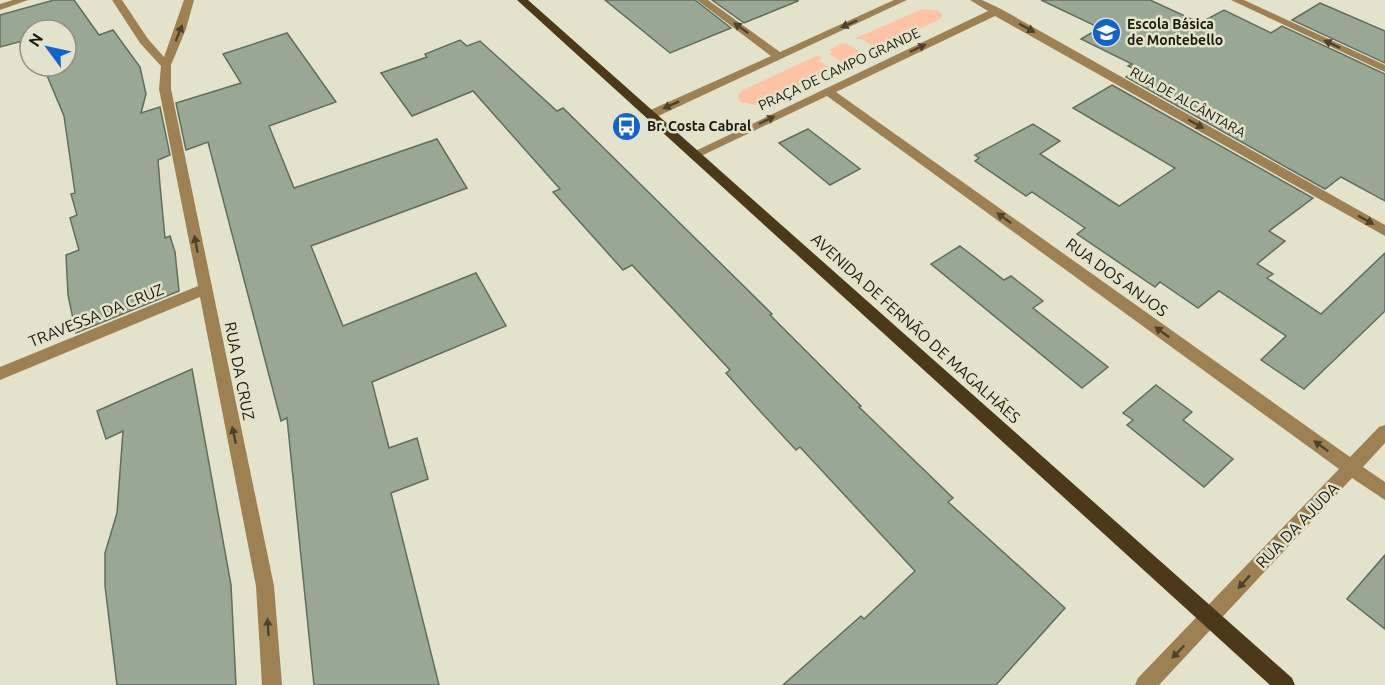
<svg xmlns="http://www.w3.org/2000/svg" width="1385" height="685" font-family="Ubuntu,sans-serif">
<style>
.green{fill:#fec3a4}
.building{fill:#99a895;stroke:#616e5d;stroke-width:1.5}
.lines{fill:none;stroke-linecap:round;stroke-linejoin:round}
.minor{fill:#9d8152;fill-rule:evenodd}
.major{fill:#4c3919;fill-rule:evenodd}
.oneway{fill:#4e432a}
.labels{text-anchor:middle;dominant-baseline:central;stroke-width:5;stroke-linejoin:round;paint-order:stroke}
.far-poi-label{font-size:14px;font-weight:bold;fill:#191910;stroke:#e3e3cc;text-anchor:start}
.far-street-label{font-size:14px;fill:#191910;stroke:#e3e3cc}
.street-label{font-size:16px;fill:#191910;stroke:#e3e3cc}
</style>
<rect width="100%" height="100%" fill="#e3e3cc"/>
<g class="green">
<polygon points="922,9 939,11 942,15 940,19 874,51 870,48 873,46 862,39 854,39"/>
<polygon points="842,43 847,44 861,52 858,54 861,56 842,62 829,54 832,52 829,50"/>
<polygon points="818,55 822,58 819,60 828,67 834,65 838,68 756,105 740,102 738,96 741,91"/>
</g>
<g class="building">
<polygon points="54,0 74,0 99,35 113,30 140,67 146,94 141,113 160,107 170,155 158,160 160,185 165,238 170,236 175,252 179,291 76,333 68,295 66,255 79,250 70,218 77,215 71,194 75,193 64,116 43,66 66,66 66,30 30,30 30,39 0,47 0,15"/>
<polygon points="605,0 695,0 731,28 670,53"/>
<polygon points="712,0 798,0 798,1 744,23"/>
<polygon points="1041,0 1150,0 1200,23 1224,10 1271,33 1282,26 1385,74 1385,201 1341,177 1325,189 1126,77 1136,70 1128,66 1132,64 1081,39 1100,28"/>
<polygon points="1320,3 1385,31 1385,63 1292,20"/>
<polygon points="287,33 336,102 269,126 294,188 437,139 467,188 311,246 343,326 476,273 506,326 372,382 389,448 417,438 428,479 391,493 439,685 314,685 287,418 281,421 208,142 186,150 176,103 241,83 223,54"/>
<polygon points="460,40 467,46 480,41 557,111 563,108 772,314 770,315 861,406 859,407 953,498 948,502 1065,608 996,685 783,685 861,616 864,619 915,571 800,447 796,450 759,410 726,373 730,370 632,265 623,270 553,192 560,189 473,91 412,116 381,73 427,57 425,54"/>
<polygon points="1112,85 1313,198 1269,231 1285,241 1257,264 1273,274 1267,278 1321,314 1385,253 1385,311 1304,389 1261,360 1286,336 1219,291 1198,308 1160,282 1155,287 1077,234 1085,228 1032,192 1026,196 975,161 979,158 975,155 1033,124 1060,141 1040,154 1119,206 1175,168 1073,108"/>
<polygon points="808,129 829,145 860,169 830,185 779,143"/>
<polygon points="960,246 1004,280 1011,276 1043,301 1033,308 1108,367 1082,388 931,264"/>
<polygon points="192,369 231,585 236,685 117,685 105,586 105,553 117,513 123,431 106,439 97,411"/>
<polygon points="1156,385 1192,412 1183,420 1233,459 1204,487 1127,425 1133,420 1123,413"/>
<polygon points="1385,555 1385,629 1347,599"/>
</g>
<g class="lines">
<g class="minor">
<polygon points="13,0 28,0 0,10 0,4"/>
<polygon points="112,0 122,0 148,39 164,57 184,0 194,0 186,29 171,65 171,89 274,586 282,685 262,685 256,586 200,297 0,380 0,367 198,286 159,89 161,66 140,43"/>
<polygon points="697,0 708,0 780,52 894,0 907,0 654,118 646,118 646,112 771,56"/>
<polygon points="970,0 982,0 1001,9 1385,225 1385,236 995,16 836,92 1350,457 1379,427 1385,425 1385,443 1363,467 1385,482 1385,500 1352,478 1159,685 1135,685 1138,678 1339,469 827,96 699,157 691,157 689,154 988,11"/>
<polygon points="1231,0 1244,0 1385,65 1385,72"/>
</g>
<polygon class="major" points="517,0 528,0 1292,678 1295,685 1270,685"/>
</g>
<defs><path id="oneway-solid" d="M-6-.8H1V-3.2L6.5 0L1 3.2V.8H-6Z" transform="scale(1.5)"/></defs>
<g class="oneway">
<use href="#oneway-solid" transform="translate(849 24) rotate(156)"/>
<use href="#oneway-solid" transform="translate(741 28) rotate(-144)"/>
<use href="#oneway-solid" transform="translate(1027 28) rotate(29)"/>
<use href="#oneway-solid" transform="translate(179 33) rotate(-68)"/>
<use href="#oneway-solid" transform="translate(1332 44) rotate(-155)"/>
<use href="#oneway-solid" transform="translate(918 48) rotate(-25)"/>
<use href="#oneway-solid" transform="translate(671 105) rotate(156)"/>
<use href="#oneway-solid" transform="translate(767 120) rotate(-26)"/>
<use href="#oneway-solid" transform="translate(1196 124) rotate(29)"/>
<use href="#oneway-solid" transform="translate(1004 218) rotate(-144)"/>
<use href="#oneway-solid" transform="translate(1366 220) rotate(29)"/>
<use href="#oneway-solid" transform="translate(196 244) rotate(-101)"/>
<use href="#oneway-solid" transform="translate(1162 332) rotate(-144)"/>
<use href="#oneway-solid" transform="translate(234 435) rotate(-102)"/>
<use href="#oneway-solid" transform="translate(1321 446) rotate(-144)"/>
<use href="#oneway-solid" transform="translate(1244 582) rotate(132)"/>
<use href="#oneway-solid" transform="translate(268 627) rotate(-94)"/>
<use href="#oneway-solid" transform="translate(1178 652) rotate(134)"/>
</g>
<defs>
<symbol id="school-disc" viewBox="-11 -11 22 22"><circle r="9.5" fill="#1263cd" stroke="#e3e3cc"/><path d="M0-5L7-2L0 1L-7-2ZM-4 1L0 2.5L4 1V4Q0 6-4 4Z" fill="#fff"/></symbol>
<symbol id="bus-disc" viewBox="-11 -11 22 22"><circle r="9.5" fill="#1263cd" stroke="#e3e3cc"/><path d="M-5-6H5V4H4V6H2V4H-2V6H-4V4H-5ZM-3.5-4V0h7V-4ZM-3.5 1.2v1.5H-2V1.2ZM2 1.2v1.5H3.5V1.2Z" fill="#fff"/></symbol>
</defs>
<g fill-rule="evenodd">
<use href="#school-disc" x="1090" y="16" width="33" height="33"/>
<use href="#bus-disc" x="610" y="110" width="33" height="33"/>
</g>
<g class="labels">
<g class="far-poi-label">
<text x="1127" y="24">Escola Básica<tspan x="1127" dy="16">de Montebello</tspan></text>
<text x="647" y="126">Br. Costa Cabral</text>
</g>
<g class="far-street-label">
<text transform="translate(839 69) rotate(-25)">PRAÇA DE CAMPO GRANDE</text>
<text transform="translate(1188 102) rotate(29)">RUA DE ALCÂNTARA</text>
</g>
<g class="street-label">
<text transform="translate(1117 277) rotate(36)">RUA DOS ANJOS</text>
<text transform="translate(96 315) rotate(-22)">TRAVESSA DA CRUZ</text>
<text transform="translate(916 328) rotate(42)">AVENIDA DE FERNÃO DE MAGALHÃES</text>
<text transform="translate(240 371) rotate(79)">RUA DA CRUZ</text>
<text transform="translate(1297 525) rotate(-46)">RUA DA AJUDA</text>
</g>
</g>
<g transform="translate(48 48) rotate(303)"><circle r="28" fill="#e3e3cc" stroke="#929281" stroke-width="1.5"/>
<path d="M0-4.5L10 22L0 15L-10 22Z" fill="#1263cd"/>
<text y="-9" font-size="16" font-weight="bold" text-anchor="middle" fill="#191910">N</text>
</g>
</svg>
